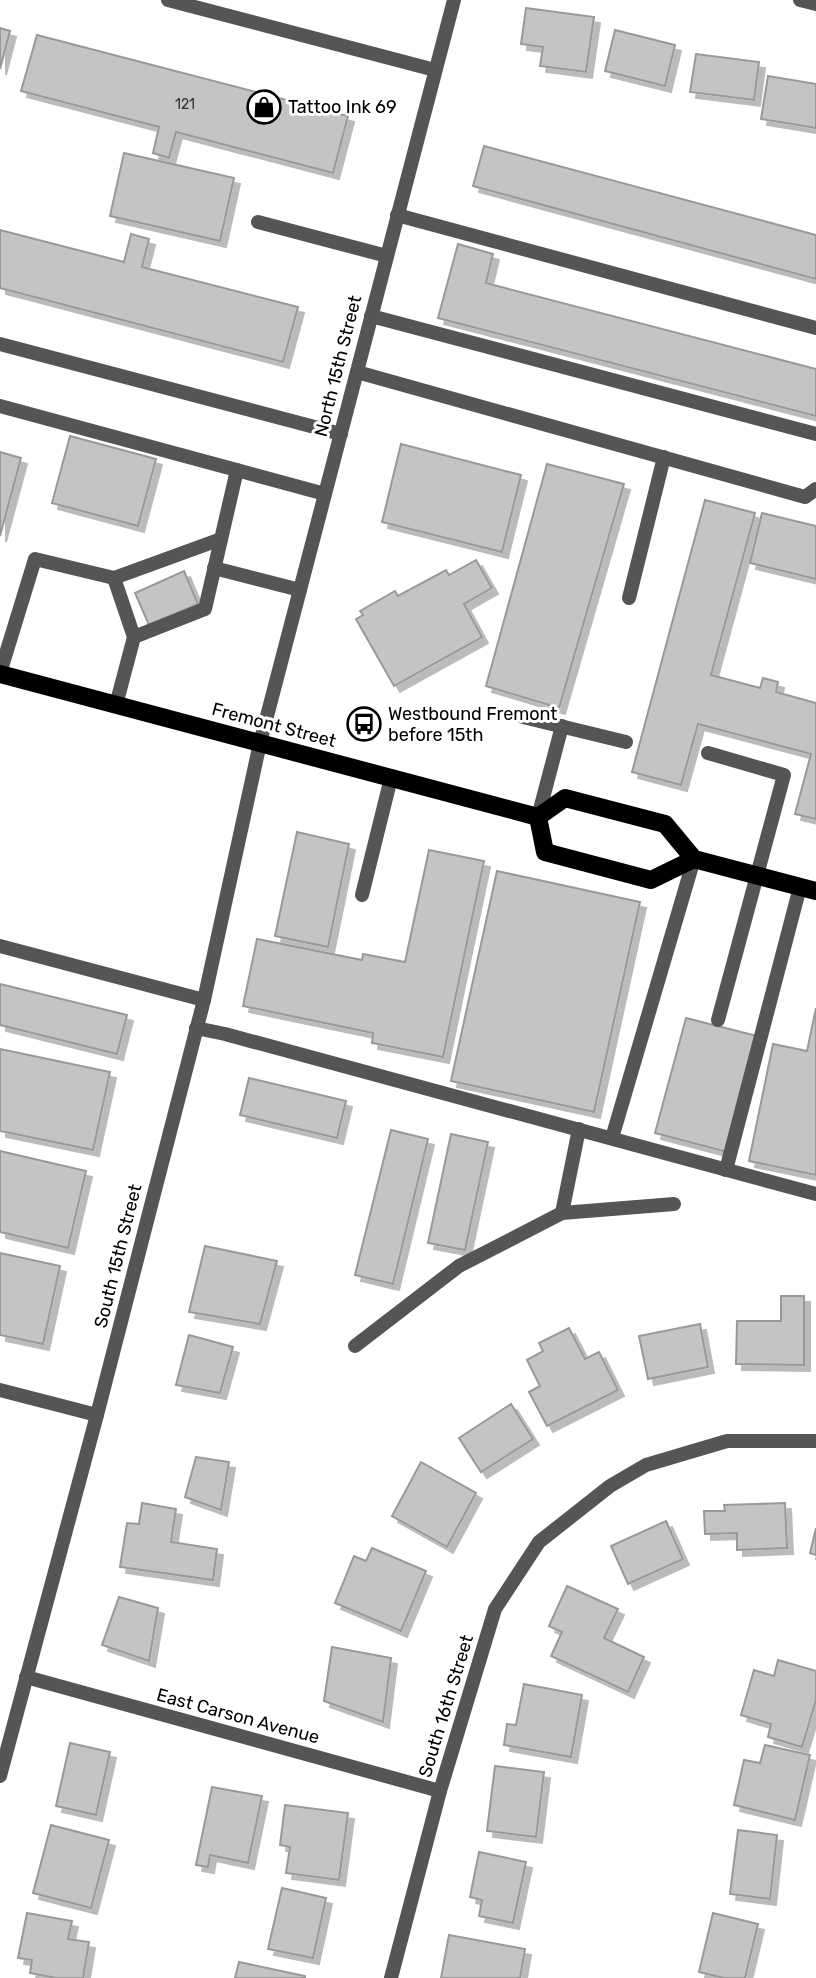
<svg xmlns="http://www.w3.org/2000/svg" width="816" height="1978" font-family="Rubik,sans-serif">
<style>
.building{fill:#c4c4c4;stroke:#999;stroke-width:2;filter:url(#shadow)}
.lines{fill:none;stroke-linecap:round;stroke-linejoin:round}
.service{stroke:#555;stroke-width:14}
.minor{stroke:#555;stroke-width:14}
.tertiary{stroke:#555;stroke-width:14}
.primary{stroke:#000;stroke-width:18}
.labels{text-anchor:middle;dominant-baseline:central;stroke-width:6;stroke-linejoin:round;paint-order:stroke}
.number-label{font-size:14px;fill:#313131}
.poi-label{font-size:18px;fill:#000;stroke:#fff;text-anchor:start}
.street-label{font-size:18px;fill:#000;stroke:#fff}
</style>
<defs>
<filter id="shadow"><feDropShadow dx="6" dy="6" stdDeviation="0" flood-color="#0004"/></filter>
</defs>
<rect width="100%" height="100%" fill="#fff"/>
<g class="building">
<polygon points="526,8 594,17 586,72 540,66 543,47 521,44"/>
<polygon points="0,28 10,31 0,69"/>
<polygon points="615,30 675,45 665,86 605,71"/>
<polygon points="37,35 348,116 333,173 176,132 169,158 153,153 159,127 21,91"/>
<polygon points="696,54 759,62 754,100 690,92"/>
<polygon points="768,76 816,84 816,128 761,119"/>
<polygon points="484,146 816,235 816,279 473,186"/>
<polygon points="124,153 234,178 220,241 110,216"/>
<polygon points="0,230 124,262 131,234 149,239 142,267 298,307 283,362 0,288"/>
<polygon points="458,244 493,254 486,283 816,369 816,416 438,318"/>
<polygon points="70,436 156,459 138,526 52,503"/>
<polygon points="401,444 521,475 502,552 382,522"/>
<polygon points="0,452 21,458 0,536"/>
<polygon points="547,464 624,484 559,708 486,686"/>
<polygon points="705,500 755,513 711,675 760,688 763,678 778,682 776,692 816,703 816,819 795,814 811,754 698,724 681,785 632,772"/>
<polygon points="762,513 816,526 816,579 750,563"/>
<polygon points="476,560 492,588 464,604 482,637 394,686 356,619 363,615 360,611 395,591 398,596 446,570 449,575"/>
<polygon points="184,571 198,604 149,625 135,593"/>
<polygon points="297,832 349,844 328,947 275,936"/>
<polygon points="429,850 484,861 443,1057 372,1043 373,1033 243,1006 257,939 362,960 363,954 405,962"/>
<polygon points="497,871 640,902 594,1112 451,1081"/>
<polygon points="0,984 127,1015 117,1054 0,1025"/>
<polygon points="816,1008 816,1175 749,1161 773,1044 807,1051"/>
<polygon points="686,1018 757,1036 727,1152 655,1133"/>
<polygon points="0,1049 110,1072 93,1150 0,1131"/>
<polygon points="249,1078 346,1101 337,1138 240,1115"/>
<polygon points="391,1130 428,1139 393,1284 355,1275"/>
<polygon points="451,1134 488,1142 465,1250 428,1243"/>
<polygon points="0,1151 86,1171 68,1248 0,1232"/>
<polygon points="205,1246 277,1261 260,1324 189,1312"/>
<polygon points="0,1253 60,1266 43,1344 0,1335"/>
<polygon points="781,1296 804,1296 804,1365 736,1364 737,1321 781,1321"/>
<polygon points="700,1324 708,1367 648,1379 639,1336"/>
<polygon points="569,1328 585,1359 599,1352 618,1390 547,1426 529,1392 540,1386 527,1360 543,1351 539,1343"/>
<polygon points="189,1335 233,1347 220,1393 176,1385"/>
<polygon points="511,1404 533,1439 481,1472 459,1438"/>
<polygon points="196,1457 229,1462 221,1510 185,1497"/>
<polygon points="421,1462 476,1493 447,1547 392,1516"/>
<polygon points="142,1503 176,1509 171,1542 217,1549 213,1580 120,1567 127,1523 139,1524"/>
<polygon points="785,1503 787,1548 737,1550 737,1533 705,1534 704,1511 725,1511 724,1505"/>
<polygon points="666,1521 683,1559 628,1584 611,1546"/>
<polygon points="816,1528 816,1555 810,1553"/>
<polygon points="372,1548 426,1571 401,1631 335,1603 354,1556 366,1561"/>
<polygon points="567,1586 618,1609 604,1638 644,1657 628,1692 551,1656 562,1632 549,1626"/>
<polygon points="119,1597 158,1608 149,1661 102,1645"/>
<polygon points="332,1647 391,1658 383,1722 324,1701"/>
<polygon points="778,1660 816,1671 816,1700 802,1747 768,1737 771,1724 741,1715 754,1670 774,1676"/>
<polygon points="524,1684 582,1695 571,1757 504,1745 507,1724 516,1725"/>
<polygon points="70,1743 110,1752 96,1815 56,1806"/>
<polygon points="765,1745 810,1755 795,1820 734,1805 744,1760 760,1763"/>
<polygon points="495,1766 544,1772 536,1837 487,1831"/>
<polygon points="212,1787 262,1796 248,1863 210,1855 208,1867 196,1865"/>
<polygon points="285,1805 348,1813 339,1880 286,1873 290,1847 280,1845"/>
<polygon points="51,1825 109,1840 91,1908 33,1893"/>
<polygon points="738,1830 777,1835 770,1899 730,1894"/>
<polygon points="479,1852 526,1862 513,1923 479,1916 482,1900 470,1897"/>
<polygon points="282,1888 326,1898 313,1958 268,1949"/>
<polygon points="27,1913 72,1921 68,1939 89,1942 83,1978 56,1978 30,1973 32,1960 18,1958"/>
<polygon points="713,1913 758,1924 745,1978 724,1978 699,1972"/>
<polygon points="449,1935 525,1949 520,1978 441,1978"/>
<polygon points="239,1962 305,1976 305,1978 235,1978"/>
</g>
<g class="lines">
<g class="service">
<polyline points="397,215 816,328"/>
<polyline points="371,316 816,434"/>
<polyline points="0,344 341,434"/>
<polyline points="357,372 805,497 816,489"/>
<polyline points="0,406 325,494"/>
<polyline points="214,568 300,590"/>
<polyline points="114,578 134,637"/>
<polyline points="629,598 664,457"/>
<polyline points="0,673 35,559 114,578 221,539"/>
<polyline points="116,705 134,637 205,609 237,470"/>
<polyline points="523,717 626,742"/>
<polyline points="708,753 784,775 718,1020"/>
<polyline points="538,817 562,726"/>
<polyline points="362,895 391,778"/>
<polyline points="0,946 204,1000"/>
<polyline points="196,1028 225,1034 816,1194"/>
<polyline points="612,1138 694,859"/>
<polyline points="726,1170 800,887"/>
<polyline points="562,1213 579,1129"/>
<polyline points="355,1346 459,1266 562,1213 674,1204"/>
</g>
<g class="minor">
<polyline points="800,0 816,4"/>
<polyline points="258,222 387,256"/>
<polyline points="0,1390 97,1415"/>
<polyline points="26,1677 440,1791"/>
<polyline points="0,1776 97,1415 204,1000 260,743"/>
<polyline points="391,1978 440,1791 495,1609 539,1542 610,1486 646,1465 727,1441 816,1441"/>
</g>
<g class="tertiary">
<polyline points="168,0 435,70"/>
<polyline points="260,743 454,0"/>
</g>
<g class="primary">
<polyline points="0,674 538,817"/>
<polyline points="538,817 565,798 665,824 694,859 816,891"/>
<polyline points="538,817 545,852 651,880 694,859"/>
</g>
</g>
<defs>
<symbol id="shop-ring" viewBox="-11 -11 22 22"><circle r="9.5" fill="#fff" stroke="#000" stroke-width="1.5"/><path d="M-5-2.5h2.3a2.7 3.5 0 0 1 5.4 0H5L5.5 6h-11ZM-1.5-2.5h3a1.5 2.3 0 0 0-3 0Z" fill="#000"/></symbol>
<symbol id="bus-ring" viewBox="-11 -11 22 22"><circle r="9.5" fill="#fff" stroke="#000" stroke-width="1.5"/><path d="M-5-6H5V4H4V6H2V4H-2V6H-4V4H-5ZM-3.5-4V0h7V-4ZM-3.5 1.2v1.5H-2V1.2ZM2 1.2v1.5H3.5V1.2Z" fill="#000"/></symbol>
</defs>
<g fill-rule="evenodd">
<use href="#shop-ring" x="245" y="88" width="38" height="38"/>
<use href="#bus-ring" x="345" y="705" width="38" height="38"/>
</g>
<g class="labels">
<g class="number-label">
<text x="185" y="104">121</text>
</g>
<g class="poi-label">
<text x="288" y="107">Tattoo Ink 69</text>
<text x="388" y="714">Westbound Fremont<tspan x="388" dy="21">before 15th</tspan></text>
</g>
<g class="street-label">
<text transform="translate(338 366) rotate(-76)">North 15th Street</text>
<text transform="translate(274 725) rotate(15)">Fremont Street</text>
<text transform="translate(118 1256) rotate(-76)">South 15th Street</text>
<text transform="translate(446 1706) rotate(-73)">South 16th Street</text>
<text transform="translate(238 1716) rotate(15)">East Carson Avenue</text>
</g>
</g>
</svg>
